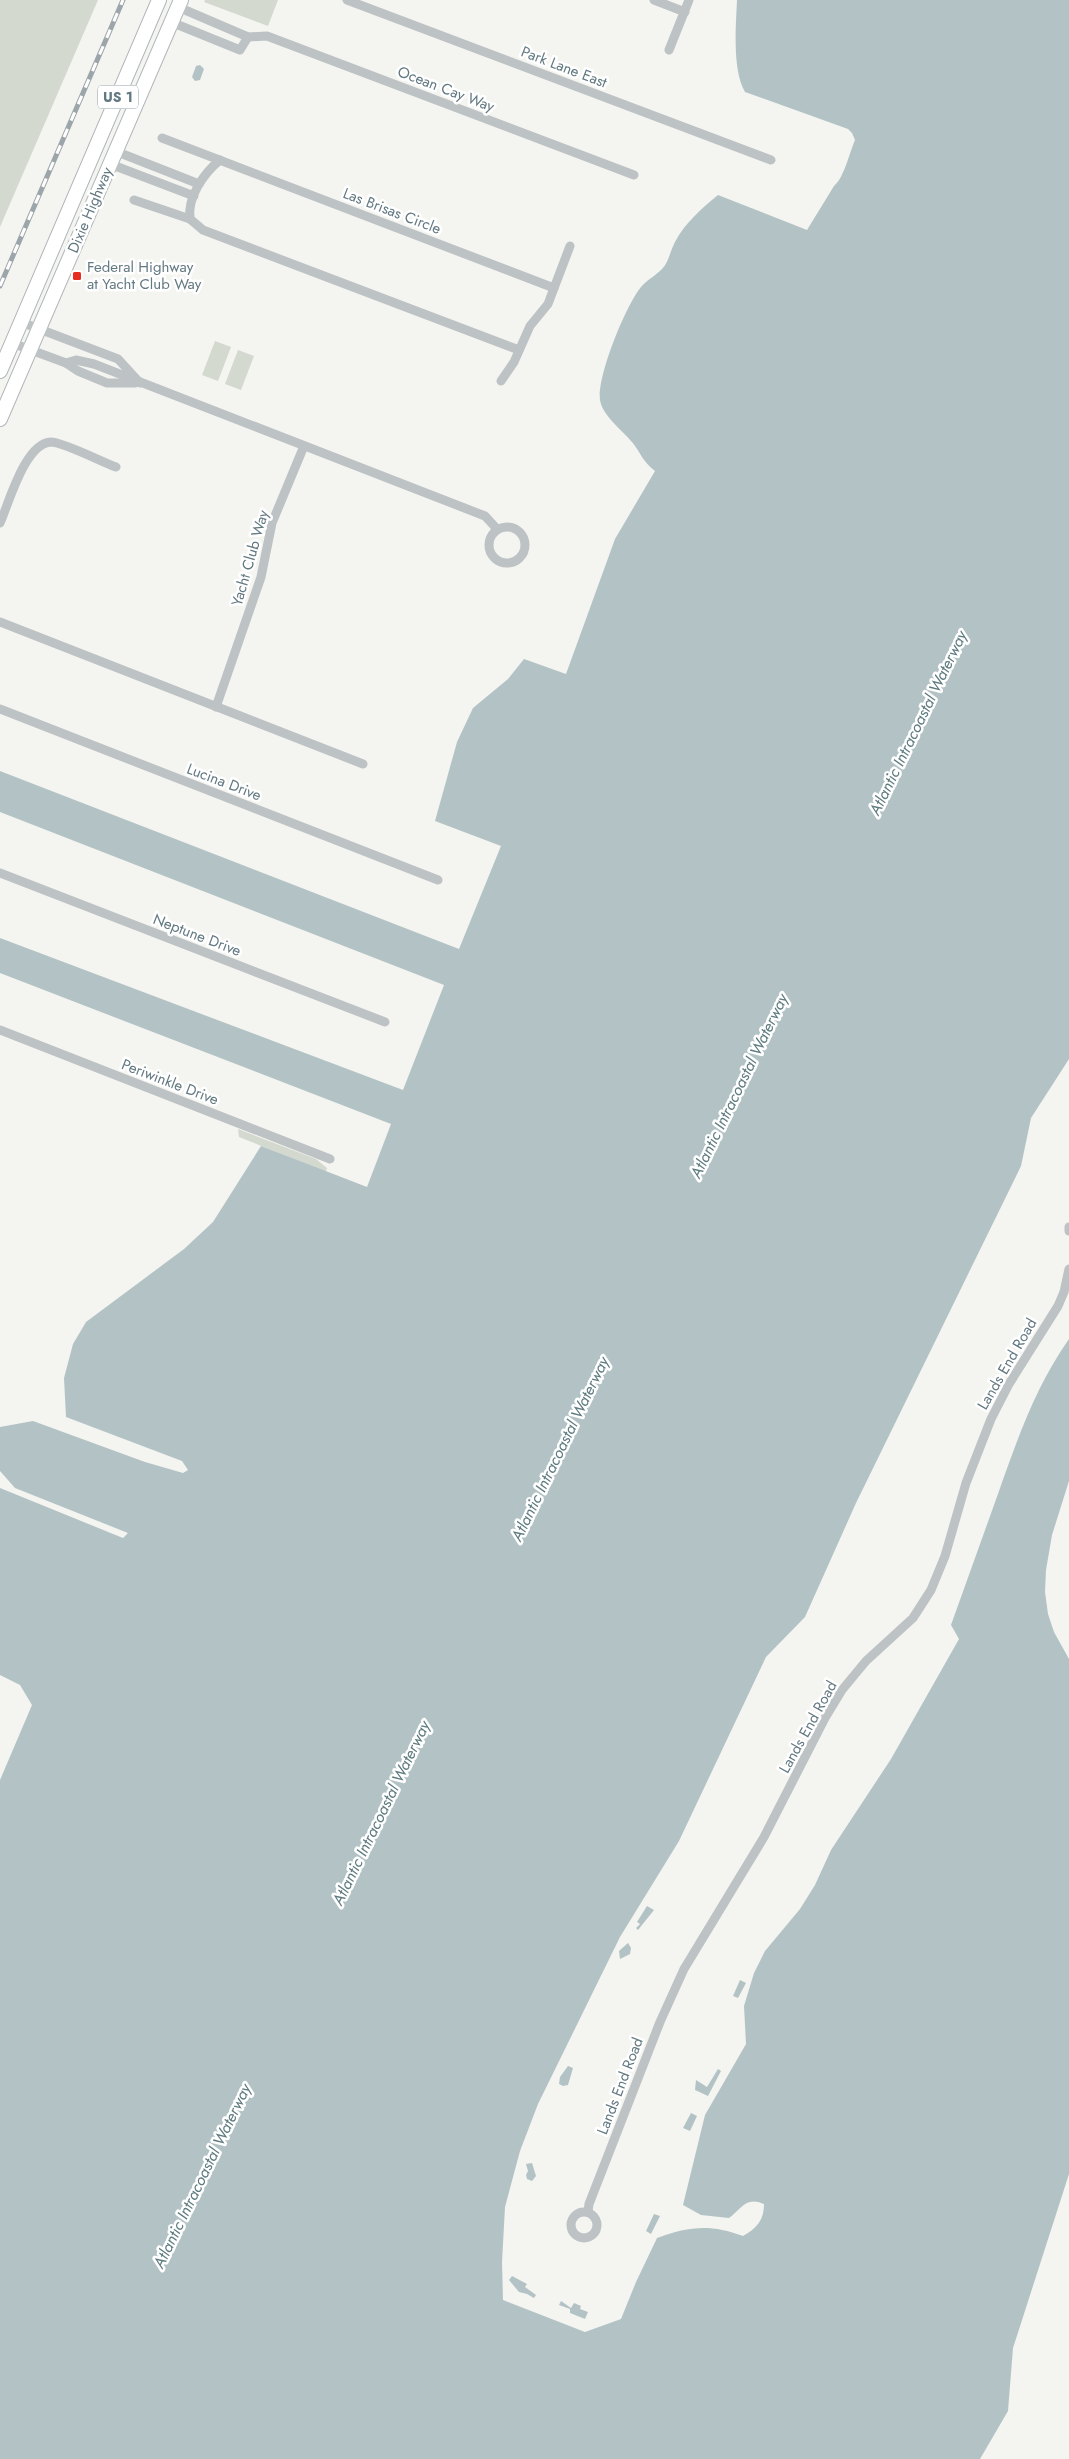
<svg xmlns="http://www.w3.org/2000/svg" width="1069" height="2459" font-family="Jost,sans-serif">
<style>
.green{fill:#d4d9cf}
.water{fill:#b3c3c5}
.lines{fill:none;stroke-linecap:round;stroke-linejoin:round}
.primary-casing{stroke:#b0b6b9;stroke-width:16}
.minor{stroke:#bdc2c5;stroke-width:9}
.primary{stroke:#fff;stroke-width:14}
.rail-casing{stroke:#9ca5a9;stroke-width:5}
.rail{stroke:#fff;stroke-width:3;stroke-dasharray:9;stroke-linecap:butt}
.poi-dot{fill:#e62d1f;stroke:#fff;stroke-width:2}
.labels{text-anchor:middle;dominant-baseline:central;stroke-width:5;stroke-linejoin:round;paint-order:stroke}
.shield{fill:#fff;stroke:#92a1a8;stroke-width:1}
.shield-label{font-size:14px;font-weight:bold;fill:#637982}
.street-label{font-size:15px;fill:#637982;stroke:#fff}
.poi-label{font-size:15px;fill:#637982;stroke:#fff;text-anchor:start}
.water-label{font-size:16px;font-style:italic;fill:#5e7b7f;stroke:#fff}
</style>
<rect width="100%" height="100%" fill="#f4f4f0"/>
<g class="green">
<polygon points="0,0 98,0 0,227"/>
<polygon points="205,0 278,0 268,26 204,2"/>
<polygon points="215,341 231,347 218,381 202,375"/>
<polygon points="238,350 254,356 241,390 225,384"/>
<polygon points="238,1129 316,1159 327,1168 326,1172 239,1137"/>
</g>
<g class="water">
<path d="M737,0H1069V1059L1031,1118L1021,1166L856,1503L805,1617L766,1657L679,1841L620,1937L538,2104L520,2151L505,2207L502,2262L503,2300L585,2332L621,2319L636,2282L657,2238C689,2226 711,2224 743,2236C757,2228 764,2220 764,2204C746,2196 742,2208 729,2218L701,2215L683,2205L705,2115L746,2044L744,2006L754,1973L765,1951L800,1909L815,1885L831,1850L891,1759L959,1639L951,1625C967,1580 983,1536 999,1491C1018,1437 1036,1386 1069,1339V1481L1052,1535L1046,1570L1045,1592L1048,1614L1054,1632L1069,1659V2174L1013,2348L1008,2411L980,2459H0V1780L32,1705L20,1685L0,1675V1488L123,1538L128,1533L15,1488L0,1471V1427L33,1421L145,1462L183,1473L188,1470L182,1461L66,1417L64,1378L73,1344L86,1322L184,1249L213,1222L261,1146L367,1187L391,1124L0,973V938L403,1090L444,985L0,812V771L459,949L501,846L435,821L457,742L473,708L508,679L524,659L566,674L615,539L655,471C642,461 641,453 632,442C622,430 602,415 600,400C597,376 626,305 641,287C647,280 655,276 662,269C669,262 670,251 675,242C685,223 701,209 718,195L807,230L834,186C844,178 849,154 855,140L852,133L848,129L745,92C732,70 736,25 737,0Z"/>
<polygon points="200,65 204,69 200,80 195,81 192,77 196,66"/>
<polygon points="647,1906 654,1910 638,1930 636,1928 640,1924 637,1922"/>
<polygon points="628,1943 631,1948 630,1954 620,1959 619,1951"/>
<polygon points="740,1980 746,1983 738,1998 733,1996"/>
<polygon points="568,2066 573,2068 568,2085 563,2086 559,2084 560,2077"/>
<polygon points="718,2069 721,2071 708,2096 695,2090 696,2080 707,2087"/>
<polygon points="691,2113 697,2116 690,2131 683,2128"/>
<polygon points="532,2163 536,2176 532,2181 527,2179 526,2175 528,2171 526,2164"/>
<polygon points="654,2214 660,2216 651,2234 646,2231"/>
<polygon points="512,2276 527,2284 525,2287 536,2295 534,2298 527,2294 519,2292 509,2280"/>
<polygon points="561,2301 571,2308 574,2303 581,2306 580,2309 588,2312 585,2319 570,2313 570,2309 559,2305"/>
</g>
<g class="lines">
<defs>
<g id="primary">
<polyline points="0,371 159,0"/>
<polyline points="0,419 181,0"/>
</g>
</defs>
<use href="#primary" class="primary-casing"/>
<g class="minor">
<polyline points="347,0 771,160"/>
<polyline points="654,0 685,12"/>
<polyline points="178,7 248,37 267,36 634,175"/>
<polyline points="171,22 240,50 248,37"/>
<polyline points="669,50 689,0"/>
<polyline points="162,138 554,288"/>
<polyline points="115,151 199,184"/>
<polyline points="110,164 194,196"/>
<polyline points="134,200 190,219 203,230 519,350"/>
<path d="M190,219C187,197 204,173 220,160"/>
<polyline points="21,322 118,359 140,383"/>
<polyline points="12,343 66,363 78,371 107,383 135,383"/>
<polyline points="66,363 76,360 94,364 485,516 497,529"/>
<polyline points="501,381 514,362 530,326 548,304 570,246"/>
<path d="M0,523C9,503 25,443 51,442C63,442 102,462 116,467"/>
<circle cx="507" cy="545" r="18"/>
<polyline points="0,622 363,764"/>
<polyline points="216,707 261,577 272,523 304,446"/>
<polyline points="0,709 438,880"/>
<polyline points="0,873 385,1022"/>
<polyline points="0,1030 330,1159"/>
<polyline points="1069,1227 1069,1231"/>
<polyline points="588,2212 589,2204 660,2022 684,1969 764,1837 825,1718 842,1690 866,1661 913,1618 931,1590 945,1556 966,1483 991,1419 1009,1384 1058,1306 1064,1292 1069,1269"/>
<circle cx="584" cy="2225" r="13"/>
</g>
<use href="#primary" class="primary"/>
<defs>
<polyline id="rail" points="0,286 123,0"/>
</defs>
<use href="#rail" class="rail-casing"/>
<use href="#rail" class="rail"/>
</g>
<rect class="poi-dot" x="72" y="271" width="10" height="10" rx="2.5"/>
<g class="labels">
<rect class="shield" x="98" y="85.5" width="40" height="23" rx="4"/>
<g class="shield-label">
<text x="118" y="97">US 1</text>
</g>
<g class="street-label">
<text transform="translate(564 67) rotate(21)">Park Lane East</text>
<text transform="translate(446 89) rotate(21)">Ocean Cay Way</text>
<text transform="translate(90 210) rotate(-67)">Dixie Highway</text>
<text transform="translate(392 211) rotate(21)">Las Brisas Circle</text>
<text transform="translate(250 558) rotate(-74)">Yacht Club Way</text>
<text transform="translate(224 782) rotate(21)">Lucina Drive</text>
<text transform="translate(197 935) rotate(21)">Neptune Drive</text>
<text transform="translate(170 1082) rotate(21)">Periwinkle Drive</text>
<text transform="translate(1007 1364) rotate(-60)">Lands End Road</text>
<text transform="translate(808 1727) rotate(-61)">Lands End Road</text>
<text transform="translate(620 2086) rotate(-69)">Lands End Road</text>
</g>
<g class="poi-label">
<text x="87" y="267">Federal Highway<tspan x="87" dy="17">at Yacht Club Way</tspan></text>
</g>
<g class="water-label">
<text transform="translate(918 723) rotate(-64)">Atlantic Intracoastal Waterway</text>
<text transform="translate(739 1086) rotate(-64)">Atlantic Intracoastal Waterway</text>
<text transform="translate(560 1449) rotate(-64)">Atlantic Intracoastal Waterway</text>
<text transform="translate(381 1813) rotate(-64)">Atlantic Intracoastal Waterway</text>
<text transform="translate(202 2176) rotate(-64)">Atlantic Intracoastal Waterway</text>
</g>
</g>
</svg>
